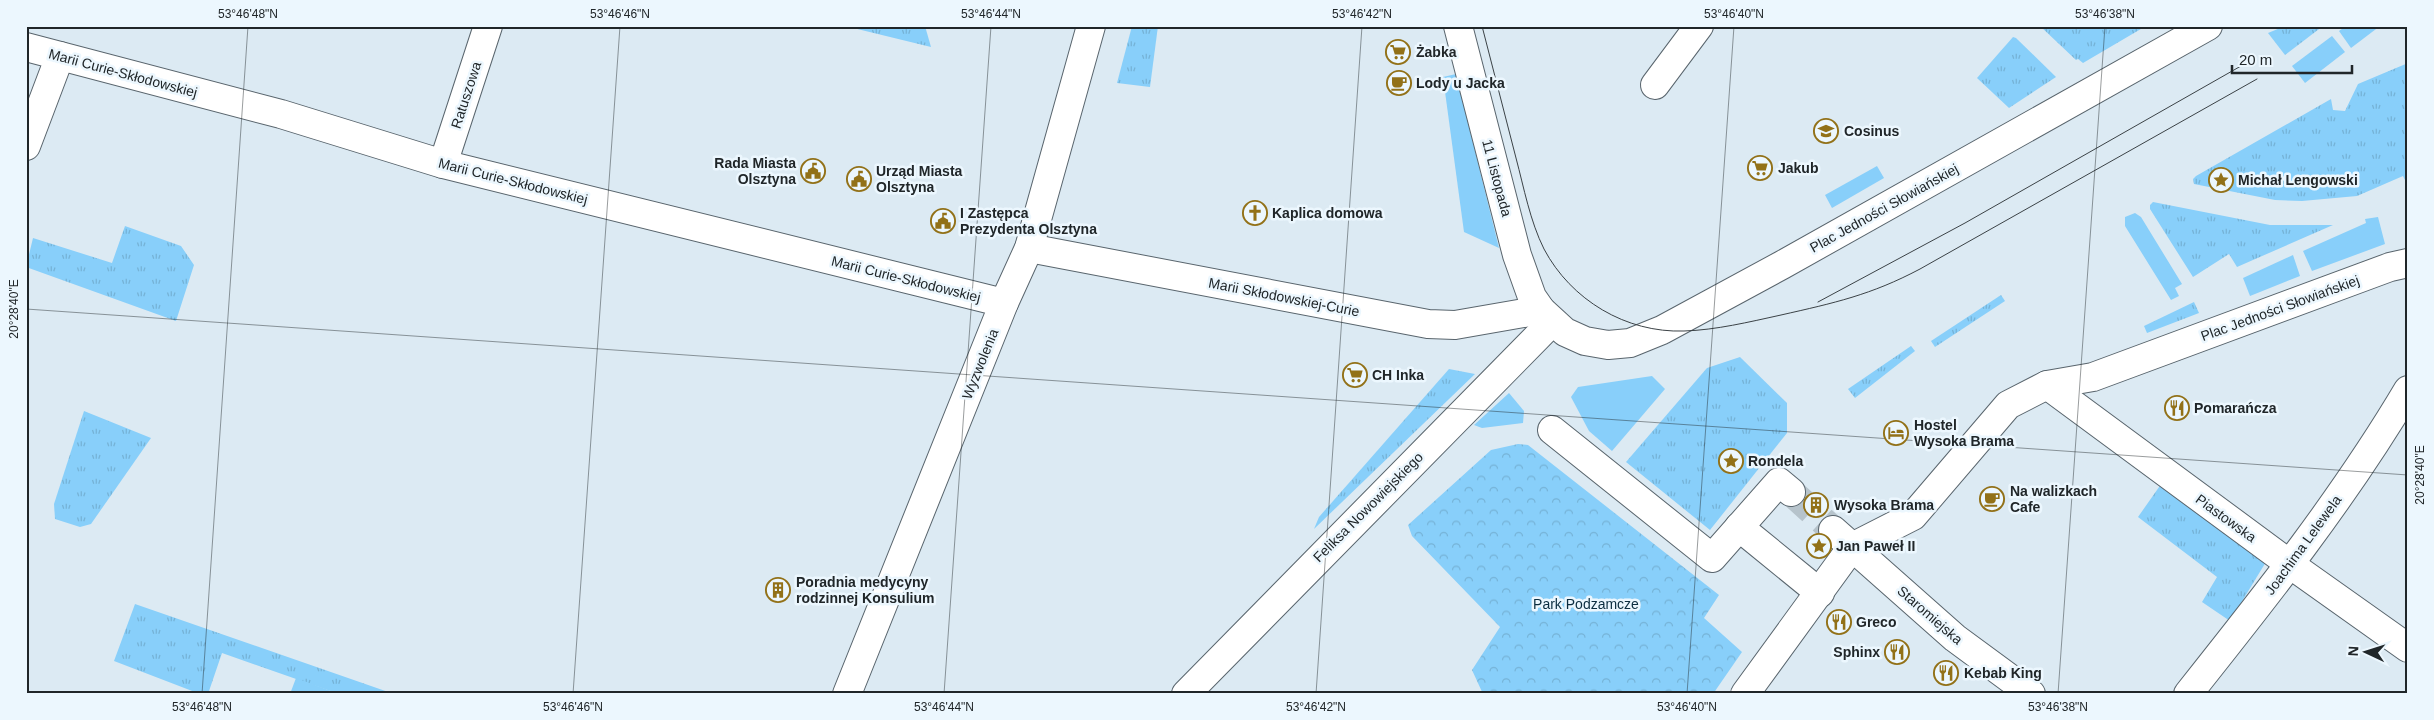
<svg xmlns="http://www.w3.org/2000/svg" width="2434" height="720" font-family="Helvetica,sans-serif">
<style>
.grass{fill:url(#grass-tufts)}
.park{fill:url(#park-crowns)}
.garden{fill:#88cffa}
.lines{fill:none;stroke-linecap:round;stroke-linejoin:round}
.street-tunnel{stroke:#b6c3cb;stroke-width:28;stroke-dasharray:28 14;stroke-linecap:butt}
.street-casing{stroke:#59656d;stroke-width:30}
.street{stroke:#fff;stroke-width:28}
.tram{stroke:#3b4246;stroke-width:1}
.ticks{fill:none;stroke:#202629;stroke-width:1;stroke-opacity:0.45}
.labels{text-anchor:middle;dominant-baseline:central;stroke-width:5;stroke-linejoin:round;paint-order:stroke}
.poi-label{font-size:14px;font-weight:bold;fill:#202629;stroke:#ecf7fe;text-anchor:start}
.street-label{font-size:14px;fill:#202629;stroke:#ecf7fe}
.park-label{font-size:14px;fill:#0b2d40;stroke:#ecf7fe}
.neatline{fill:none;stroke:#202629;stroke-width:2}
.ticks-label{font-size:12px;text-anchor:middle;fill:#202629}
</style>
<defs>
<pattern id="grass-tufts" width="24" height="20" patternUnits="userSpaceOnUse" patternTransform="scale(1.25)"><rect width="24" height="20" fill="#88cffa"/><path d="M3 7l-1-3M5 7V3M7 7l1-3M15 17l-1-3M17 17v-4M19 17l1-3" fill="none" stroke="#75b2d6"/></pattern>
<pattern id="park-crowns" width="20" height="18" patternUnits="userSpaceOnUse" patternTransform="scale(1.25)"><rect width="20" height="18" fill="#88cffa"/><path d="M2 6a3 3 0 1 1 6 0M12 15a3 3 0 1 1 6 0" fill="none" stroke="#75b2d6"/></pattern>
</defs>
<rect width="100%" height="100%" fill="#dceaf3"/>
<g class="grass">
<polygon points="845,26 925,26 931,47"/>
<polygon points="1132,26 1158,26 1150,87 1117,83"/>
<polygon points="2040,26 2146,26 2083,63 2078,59 2076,60"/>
<polygon points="2285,26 2323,26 2285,55 2268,33"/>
<polygon points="2013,37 2016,38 2056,77 2009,108 1977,78"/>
<polygon points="2408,63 2408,186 2403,176 2357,196 2302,201 2275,200 2194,184 2193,179 2196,176 2331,99 2333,110 2345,111 2358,84"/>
<polygon points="2153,202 2270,225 2333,225 2237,267 2229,254 2193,277 2150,209 2150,205"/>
<polygon points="125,226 181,246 194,265 176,321 26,267 33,238 112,263"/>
<polygon points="2001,295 2005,301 1935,347 1931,341"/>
<polygon points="2194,302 2199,313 2147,333 2144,326"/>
<polygon points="1911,346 1915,351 1855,398 1848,389"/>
<polygon points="1740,357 1787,403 1787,433 1710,530 1626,462 1707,368"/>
<polygon points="1449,369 1475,374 1314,529 1319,517"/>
<polygon points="84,411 151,438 91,524 80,527 55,519 54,504"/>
<polygon points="2164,480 2269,557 2230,621 2202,602 2217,577 2138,517"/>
<polygon points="135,604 394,694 339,694 222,653 208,694 200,694 114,661"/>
</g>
<polygon class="park" points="1518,444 1528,445 1719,595 1704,618 1742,652 1713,694 1483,694 1472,670 1500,627 1412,536 1408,525 1491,450"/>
<g class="garden">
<polygon points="2346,26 2380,26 2351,48 2339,31"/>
<polygon points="2332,36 2345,52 2305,83 2292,66"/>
<polygon points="1456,74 1499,248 1464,232 1443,77"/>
<polygon points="1877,166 1884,178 1832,208 1825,195"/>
<polygon points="2135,213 2141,217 2182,284 2175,288 2179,296 2171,300 2125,226 2125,217"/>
<polygon points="2378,217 2385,244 2312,271 2303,251 2366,223 2365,219"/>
<polygon points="2293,255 2300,276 2250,296 2243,278"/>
<polygon points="1652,376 1665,389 1612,451 1589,431 1571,397 1578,387"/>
<polygon points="1509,393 1524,411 1523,423 1482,428 1474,425"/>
<polygon points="296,678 339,694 290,694"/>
</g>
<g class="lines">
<polyline class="street-tunnel" points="1791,492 1833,530"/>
<defs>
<g id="street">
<polyline points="1458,26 1517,255 1532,297 1541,310 1565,332 1585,341 1608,345 1630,343 1662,330 1782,265 2208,26"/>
<polyline points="26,47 281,114 443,164 1004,303"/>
<polyline points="1655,85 1699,26"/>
<polyline points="26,146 60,56"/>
<polyline points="443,164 488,26"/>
<polyline points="1029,248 1428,324 1455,325 1541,310"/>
<polyline points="2047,385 2291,565 2408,648"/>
<polyline points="1552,430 1712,558 1779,482 1791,492"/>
<polyline points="1739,527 1820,593"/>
<polyline points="1833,530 1955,638 2031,694"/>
<polyline points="847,694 1004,303 1029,248 1091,26"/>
<polyline points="1186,694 1552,322"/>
<polyline points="1745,694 1852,547 1913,516 2008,405 2047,385 2093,377 2390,267 2408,263"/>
<path d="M2188,694C2266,596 2344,498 2408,390"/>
</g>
</defs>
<use href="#street" class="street-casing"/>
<use href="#street" class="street"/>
<g class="tram">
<path d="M1482,26C1493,70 1505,114 1516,158C1524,188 1530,221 1544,249C1571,300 1626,333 1684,331C1716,330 1749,322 1781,315C1834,303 1871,295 1920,269L2257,79"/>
<polyline points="1818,302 1965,223 2248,62"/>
</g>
</g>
<path class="ticks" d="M26,309L2408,475M202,694L248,26M573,694L620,26M944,694L991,26M1316,694L1362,26M1687,694L1734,26M2058,694L2105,26"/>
<defs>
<symbol id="supermarket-ring" viewBox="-11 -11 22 22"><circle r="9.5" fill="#ecf7fe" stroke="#927118" stroke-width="1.5"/><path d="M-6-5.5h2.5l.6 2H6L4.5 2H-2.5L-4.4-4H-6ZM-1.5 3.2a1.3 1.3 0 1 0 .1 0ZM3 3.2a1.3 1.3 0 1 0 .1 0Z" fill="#927118"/></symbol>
<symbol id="cafe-ring" viewBox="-11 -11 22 22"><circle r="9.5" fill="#ecf7fe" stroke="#927118" stroke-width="1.5"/><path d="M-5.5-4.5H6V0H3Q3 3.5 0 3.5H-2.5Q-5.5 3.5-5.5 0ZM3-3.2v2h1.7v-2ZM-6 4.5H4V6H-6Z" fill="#927118"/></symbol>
<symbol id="school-ring" viewBox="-11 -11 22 22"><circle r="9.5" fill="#ecf7fe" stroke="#927118" stroke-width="1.5"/><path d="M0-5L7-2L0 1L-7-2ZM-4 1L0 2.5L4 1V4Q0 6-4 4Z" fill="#927118"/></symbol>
<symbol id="civic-ring" viewBox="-11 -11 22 22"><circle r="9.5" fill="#ecf7fe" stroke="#927118" stroke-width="1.5"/><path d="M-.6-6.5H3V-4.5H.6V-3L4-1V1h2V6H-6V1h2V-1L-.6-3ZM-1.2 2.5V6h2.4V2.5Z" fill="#927118"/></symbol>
<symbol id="sight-ring" viewBox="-11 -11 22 22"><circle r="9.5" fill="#ecf7fe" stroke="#927118" stroke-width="1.5"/><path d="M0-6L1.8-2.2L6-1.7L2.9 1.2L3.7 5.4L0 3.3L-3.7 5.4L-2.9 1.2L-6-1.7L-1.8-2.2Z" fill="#927118"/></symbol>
<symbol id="church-ring" viewBox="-11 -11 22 22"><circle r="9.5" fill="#ecf7fe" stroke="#927118" stroke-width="1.5"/><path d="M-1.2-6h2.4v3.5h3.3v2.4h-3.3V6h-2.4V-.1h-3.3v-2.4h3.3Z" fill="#927118"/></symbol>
<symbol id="restaurant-ring" viewBox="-11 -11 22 22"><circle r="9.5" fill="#ecf7fe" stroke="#927118" stroke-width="1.5"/><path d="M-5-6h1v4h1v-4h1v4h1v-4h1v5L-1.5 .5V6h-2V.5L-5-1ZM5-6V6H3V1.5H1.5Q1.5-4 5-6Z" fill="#927118"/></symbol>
<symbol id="hotel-ring" viewBox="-11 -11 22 22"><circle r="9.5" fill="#ecf7fe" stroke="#927118" stroke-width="1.5"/><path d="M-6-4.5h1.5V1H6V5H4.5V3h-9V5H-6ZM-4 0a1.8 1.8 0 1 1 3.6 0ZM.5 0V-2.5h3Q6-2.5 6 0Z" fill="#927118"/></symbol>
<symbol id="building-ring" viewBox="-11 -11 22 22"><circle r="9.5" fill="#ecf7fe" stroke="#927118" stroke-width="1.5"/><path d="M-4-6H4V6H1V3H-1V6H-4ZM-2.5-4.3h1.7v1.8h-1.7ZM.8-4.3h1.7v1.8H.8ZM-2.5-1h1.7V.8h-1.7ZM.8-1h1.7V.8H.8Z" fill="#927118"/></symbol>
</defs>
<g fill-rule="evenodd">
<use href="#supermarket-ring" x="1384" y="38" width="28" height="28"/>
<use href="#cafe-ring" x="1385" y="69" width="28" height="28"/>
<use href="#school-ring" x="1812" y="117" width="28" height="28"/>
<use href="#supermarket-ring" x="1746" y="154" width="28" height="28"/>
<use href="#civic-ring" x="799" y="157" width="28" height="28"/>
<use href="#civic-ring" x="845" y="165" width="28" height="28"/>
<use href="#sight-ring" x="2207" y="166" width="28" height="28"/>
<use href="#church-ring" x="1241" y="199" width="28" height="28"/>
<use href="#civic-ring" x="929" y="207" width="28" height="28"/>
<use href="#supermarket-ring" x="1341" y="361" width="28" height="28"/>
<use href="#restaurant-ring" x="2163" y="394" width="28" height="28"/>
<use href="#hotel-ring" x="1882" y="419" width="28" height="28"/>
<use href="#sight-ring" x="1717" y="447" width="28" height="28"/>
<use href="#cafe-ring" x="1978" y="485" width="28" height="28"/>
<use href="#building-ring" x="1802" y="491" width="28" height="28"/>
<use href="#sight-ring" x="1805" y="532" width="28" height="28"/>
<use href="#building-ring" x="764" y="576" width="28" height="28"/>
<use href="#restaurant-ring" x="1825" y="608" width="28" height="28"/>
<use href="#restaurant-ring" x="1883" y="638" width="28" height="28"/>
<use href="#restaurant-ring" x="1932" y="659" width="28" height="28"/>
</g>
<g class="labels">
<g class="poi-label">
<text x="1416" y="52">Żabka</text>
<text x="1416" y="83">Lody u Jacka</text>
<text x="1844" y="131">Cosinus</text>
<text x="796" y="163" text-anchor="end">Rada Miasta<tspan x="796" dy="16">Olsztyna</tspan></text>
<text x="1778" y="168">Jakub</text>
<text x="876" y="171">Urząd Miasta<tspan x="876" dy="16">Olsztyna</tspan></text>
<text x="2238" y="180">Michał Lengowski</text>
<text x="960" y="213">I Zastępca<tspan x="960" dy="16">Prezydenta Olsztyna</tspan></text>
<text x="1272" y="213">Kaplica domowa</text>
<text x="1372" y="375">CH Inka</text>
<text x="2194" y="408">Pomarańcza</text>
<text x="1914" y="425">Hostel<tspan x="1914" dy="16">Wysoka Brama</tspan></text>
<text x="1748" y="461">Rondela</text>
<text x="2010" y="491">Na walizkach<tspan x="2010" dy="16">Cafe</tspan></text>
<text x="1834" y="505">Wysoka Brama</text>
<text x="1836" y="546">Jan Paweł II</text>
<text x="796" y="582">Poradnia medycyny<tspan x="796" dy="16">rodzinnej Konsulium</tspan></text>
<text x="1856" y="622">Greco</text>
<text x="1880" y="652" text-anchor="end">Sphinx</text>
<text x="1964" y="673">Kebab King</text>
</g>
<g class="street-label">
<text transform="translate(123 73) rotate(15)">Marii Curie-Skłodowskiej</text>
<text transform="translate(466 95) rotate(-72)">Ratuszowa</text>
<text transform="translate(1497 178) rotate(75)">11 Listopada</text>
<text transform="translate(513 181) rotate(14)">Marii Curie-Skłodowskiej</text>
<text transform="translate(1884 208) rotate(-29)">Plac Jedności Słowiańskiej</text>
<text transform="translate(906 279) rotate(14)">Marii Curie-Skłodowskiej</text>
<text transform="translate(1284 297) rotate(11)">Marii Skłodowskiej-Curie</text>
<text transform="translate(2280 308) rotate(-20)">Plac Jedności Słowiańskiej</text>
<text transform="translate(980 364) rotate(-68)">Wyzwolenia</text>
<text transform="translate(1368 507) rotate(-45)">Feliksa Nowowiejskiego</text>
<text transform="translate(2226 518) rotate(36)">Piastowska</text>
<text transform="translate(2303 545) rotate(-54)">Joachima Lelewela</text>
<text transform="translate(1930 615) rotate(41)">Staromiejska</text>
</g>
<g class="park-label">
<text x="1586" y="604">Park Podzamcze</text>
</g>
</g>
<rect width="2434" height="720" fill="none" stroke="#ecf7fe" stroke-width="55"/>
<g transform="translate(2366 652) rotate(274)" stroke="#ecf7fe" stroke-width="4" paint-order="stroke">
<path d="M0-4L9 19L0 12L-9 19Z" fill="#202629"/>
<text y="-8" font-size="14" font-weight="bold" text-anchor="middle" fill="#202629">N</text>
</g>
<path d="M2232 65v8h120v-8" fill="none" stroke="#202629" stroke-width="2.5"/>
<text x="2239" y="65" font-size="15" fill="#202629" stroke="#ecf7fe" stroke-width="4" paint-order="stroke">20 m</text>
<rect x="28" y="28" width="2378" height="664" class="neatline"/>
<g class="ticks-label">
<text x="248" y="18">53°46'48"N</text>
<text x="620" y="18">53°46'46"N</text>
<text x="991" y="18">53°46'44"N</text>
<text x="1362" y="18">53°46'42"N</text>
<text x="1734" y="18">53°46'40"N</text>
<text x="2105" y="18">53°46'38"N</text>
<text transform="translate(14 309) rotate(-90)" y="4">20°28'40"E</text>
<text transform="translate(2420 475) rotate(-90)" y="4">20°28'40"E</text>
<text x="202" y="711">53°46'48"N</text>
<text x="573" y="711">53°46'46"N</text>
<text x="944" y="711">53°46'44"N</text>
<text x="1316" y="711">53°46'42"N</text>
<text x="1687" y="711">53°46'40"N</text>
<text x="2058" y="711">53°46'38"N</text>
</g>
</svg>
